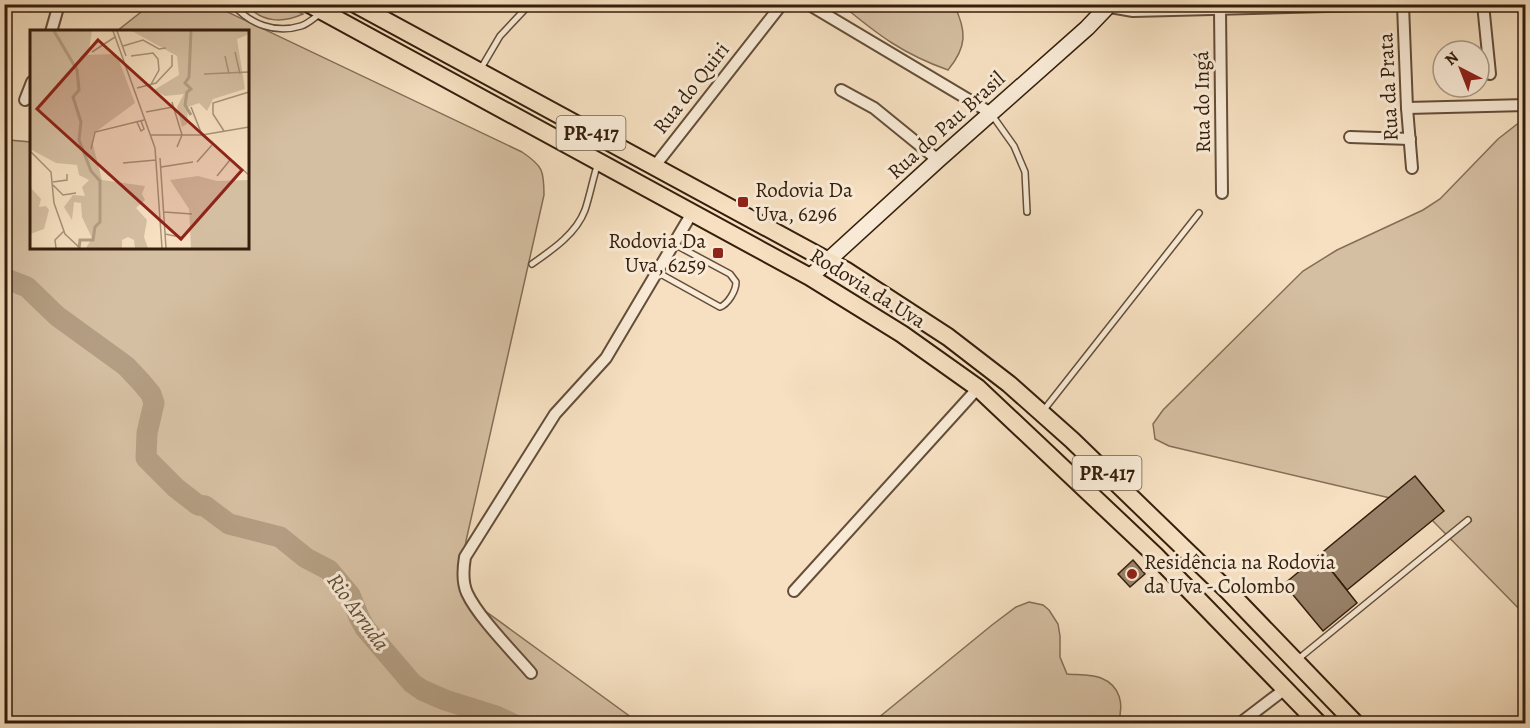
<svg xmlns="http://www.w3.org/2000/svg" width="1530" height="728" font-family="Alegreya,serif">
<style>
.green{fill:#d5bfa2;stroke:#846e57;stroke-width:1.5}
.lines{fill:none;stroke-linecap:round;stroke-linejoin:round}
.river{stroke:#b49e83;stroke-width:21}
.building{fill:#99836a;stroke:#341e0c;stroke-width:1.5}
.lane-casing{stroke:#644e39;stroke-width:8}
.street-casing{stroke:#644e39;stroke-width:14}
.secondary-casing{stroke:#341e0c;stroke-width:18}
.primary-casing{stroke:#341e0c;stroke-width:20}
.lane{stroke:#f9ebd7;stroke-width:5}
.street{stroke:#f9ebd7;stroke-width:10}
.secondary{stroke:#f9ebd7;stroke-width:15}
.primary{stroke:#f6e0c1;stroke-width:16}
.poi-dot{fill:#8f2418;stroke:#f9ebd7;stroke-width:2}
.labels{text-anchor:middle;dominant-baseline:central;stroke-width:6;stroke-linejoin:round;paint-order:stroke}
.shield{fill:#f9ebd7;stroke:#6f5c49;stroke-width:1.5}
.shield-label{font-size:20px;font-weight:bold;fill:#341e0c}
.street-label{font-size:21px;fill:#341e0c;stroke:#f9ebd7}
.poi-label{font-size:21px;fill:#341e0c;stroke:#f9ebd7;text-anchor:start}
.water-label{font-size:22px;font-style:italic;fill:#614b36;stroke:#f9ebd7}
.inset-river{fill:none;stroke:#b49e83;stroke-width:3}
.inset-road{fill:none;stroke:#a89279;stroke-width:1.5}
.view{fill:#8f2418;fill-opacity:0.15;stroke:#8f2418;stroke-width:3}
.inset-edge{fill:none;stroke:#341e0c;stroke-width:3}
</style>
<rect width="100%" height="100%" fill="#f6e0c1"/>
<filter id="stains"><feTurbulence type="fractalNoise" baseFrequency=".00333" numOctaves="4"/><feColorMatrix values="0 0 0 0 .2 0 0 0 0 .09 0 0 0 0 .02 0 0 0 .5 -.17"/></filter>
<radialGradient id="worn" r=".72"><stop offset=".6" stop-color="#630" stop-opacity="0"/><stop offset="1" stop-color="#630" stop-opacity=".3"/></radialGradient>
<g class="green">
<path d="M150,5H213L522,152C543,166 544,171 544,195L466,541L462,566L477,605L639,723H5L4,93L9,140L31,142L32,248H248V32L117,31Z"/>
<path d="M247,5H285L303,14C283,23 262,23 247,5Z"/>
<path d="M842,5H954C967,31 967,47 948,70C903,54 878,35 842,5Z"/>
<polygon points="1525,118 1525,615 1433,521 1421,512 1390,498 1169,446 1155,439 1153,424 1163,410 1303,271 1337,250 1423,210 1440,199 1498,139"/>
<path d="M1029,602L1043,605L1049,610L1058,624L1060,636V657L1067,674C1077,675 1092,674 1101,678C1121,686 1124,705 1118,723H872L992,625L1016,607Z"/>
</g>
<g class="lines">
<polyline class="river" points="4,278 27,287 57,316 126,366 141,382 151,394 154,403 147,433 146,458 176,488 198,505 205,506 229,524 280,537 306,558 329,570 350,595 359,617 365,628 412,683 422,690 445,700 496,716 513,724"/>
</g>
<g class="building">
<polygon points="1415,476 1444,511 1347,590 1319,555"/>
<polygon points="1319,555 1357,603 1323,631 1284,584"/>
<polygon points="1133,560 1145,574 1130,587 1118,574"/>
</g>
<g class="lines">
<defs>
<g id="lane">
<path d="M233,4C249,24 275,34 301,26C308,24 315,17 321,13"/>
<polyline points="480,70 500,36 530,4"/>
<polyline points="992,115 1014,146 1025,172 1027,212"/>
<path d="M532,264C552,250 576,234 585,210C590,195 593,178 598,163"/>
<path d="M657,272L720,307C728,304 736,291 736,282L730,274L674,244"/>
<polyline points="1043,411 1199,213"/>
<polyline points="1297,660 1468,520"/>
<polyline points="1512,724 1514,724"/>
</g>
<g id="street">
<polyline points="808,4 991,113"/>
<polyline points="1093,4 1133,11 1404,4"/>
<polyline points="1483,4 1490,74"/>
<polyline points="1403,5 1407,108 1412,168"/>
<polyline points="1220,10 1222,193"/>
<polyline points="51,32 57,11 55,4"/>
<polyline points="841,90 874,108 938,160"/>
<polyline points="25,100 32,82"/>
<polyline points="1407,108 1526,105"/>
<polyline points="1350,137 1410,139"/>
<polyline points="654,167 782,4"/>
<polyline points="794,591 978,388"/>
<path d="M531,673C513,652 478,617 467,593C462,582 463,569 465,557L555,414L606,358L692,213"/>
<polyline points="1239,724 1285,689"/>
</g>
<polyline id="secondary" points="810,277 938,160 1087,28 1110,4"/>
<g id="primary">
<polyline points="309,4 810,277 902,334 978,388 1155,555 1319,724"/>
<polyline points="355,4 845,270 948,337 1009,384 1072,440 1228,591 1356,724"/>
</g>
</defs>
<use href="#lane" class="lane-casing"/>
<use href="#street" class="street-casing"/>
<use href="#secondary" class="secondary-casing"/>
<use href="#primary" class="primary-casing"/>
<use href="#lane" class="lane"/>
<use href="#street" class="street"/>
<use href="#secondary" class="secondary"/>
<use href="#primary" class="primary"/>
</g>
<g class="poi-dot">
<rect x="737" y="196" width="12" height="12" rx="3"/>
<rect x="712" y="247" width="12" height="12" rx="3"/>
<circle cx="1132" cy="574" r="6"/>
</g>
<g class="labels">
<g class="shield">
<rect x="556.5" y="116" width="69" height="34" rx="4.5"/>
<rect x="1072.5" y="456" width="69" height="34" rx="4.5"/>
</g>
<g class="shield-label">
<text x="591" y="133">PR-417</text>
<text x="1107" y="473">PR-417</text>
</g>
<g class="street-label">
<text transform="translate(1388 87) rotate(-93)">Rua da Prata</text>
<text transform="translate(691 88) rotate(-52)">Rua do Quiri</text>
<text transform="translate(1202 102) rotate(-91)">Rua do Ingá</text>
<text transform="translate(946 125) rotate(-42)">Rua do Pau Brasil</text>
<text transform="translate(868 288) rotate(32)">Rodovia da Uva</text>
</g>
<g class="poi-label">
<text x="755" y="190">Rodovia Da<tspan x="755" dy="24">Uva, 6296</tspan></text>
<text x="706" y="241" text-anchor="end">Rodovia Da<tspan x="706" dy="24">Uva, 6259</tspan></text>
<text x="1144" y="562">Residência na Rodovia<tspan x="1144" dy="24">da Uva - Colombo</tspan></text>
</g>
<g class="water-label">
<text transform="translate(358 612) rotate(54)">Rio Arruda</text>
</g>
</g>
<g transform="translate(30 30)">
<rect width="219" height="219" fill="#f6e0c1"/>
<path d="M0,1H62L58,25L83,24L88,28L105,73L64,103L62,111L72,150L115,156L112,164L115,170L106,178L117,190L114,207L118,218H105L104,210L98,207L92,210V218H56L62,208L52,187L51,173L44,172L42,190L34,177L43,165L55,166L52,157L59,150L49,145L47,135L26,133L0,119ZM102,1H219L217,5L207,9L215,59L183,69L177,81L169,73L158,77L157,94L152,97L147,77L154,64L135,66L124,60L149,45L147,26ZM168,146L187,151L219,150V218H161L159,179L140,150ZM0,157L11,169L9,177L16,176L19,180L14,199L0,204Z" fill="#d5bfa2"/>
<path class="inset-river" d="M24,1L47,40L49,60L43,67L51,92L49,110L61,141L70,151V192L65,197L63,210H50L49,218M161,85L155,75L157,62L161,59L155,53L159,47L161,1"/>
<path class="inset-road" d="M83,1L125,118L132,218M87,1L96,26M93,16L113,10L129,19L136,18M62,22L85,7M205,22L210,44M101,26L123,23L128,29L129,40L120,56M195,26L199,44M174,44L219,42M107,58L126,53L142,36V25M142,72L152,105L147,117M161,77L172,105L219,145M116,82L143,77M107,92L111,101L114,99L111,91M194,101L183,84V73L219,62M121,105H172L219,97M61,119L65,102L114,90M0,121L21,142L24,173L35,204L50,218M130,128L136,218M167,132L182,115M93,133L126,130M131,137L163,132M187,146L200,130M23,152L37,150V144M23,155L33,165L46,163M134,182L162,184M135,204L150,207V210M26,218L25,210L34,201"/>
<path class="view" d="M68,10L212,140L151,209L7,79Z"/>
<rect width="219" height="219" class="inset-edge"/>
</g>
<rect width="1530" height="728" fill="none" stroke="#f6e0c1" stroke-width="24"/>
<rect x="6" y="6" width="1518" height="716" fill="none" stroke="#341e0c" stroke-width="3"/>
<rect x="12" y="12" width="1506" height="704" fill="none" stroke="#341e0c" stroke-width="1.5"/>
<g transform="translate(1461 69) rotate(318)"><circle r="28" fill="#f9ebd7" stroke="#aa9986" stroke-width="1.5"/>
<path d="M0-4.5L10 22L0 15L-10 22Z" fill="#8f2418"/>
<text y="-9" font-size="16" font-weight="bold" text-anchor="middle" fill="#341e0c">N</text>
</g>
<rect width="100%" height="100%" filter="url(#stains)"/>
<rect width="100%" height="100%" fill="url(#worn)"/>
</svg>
